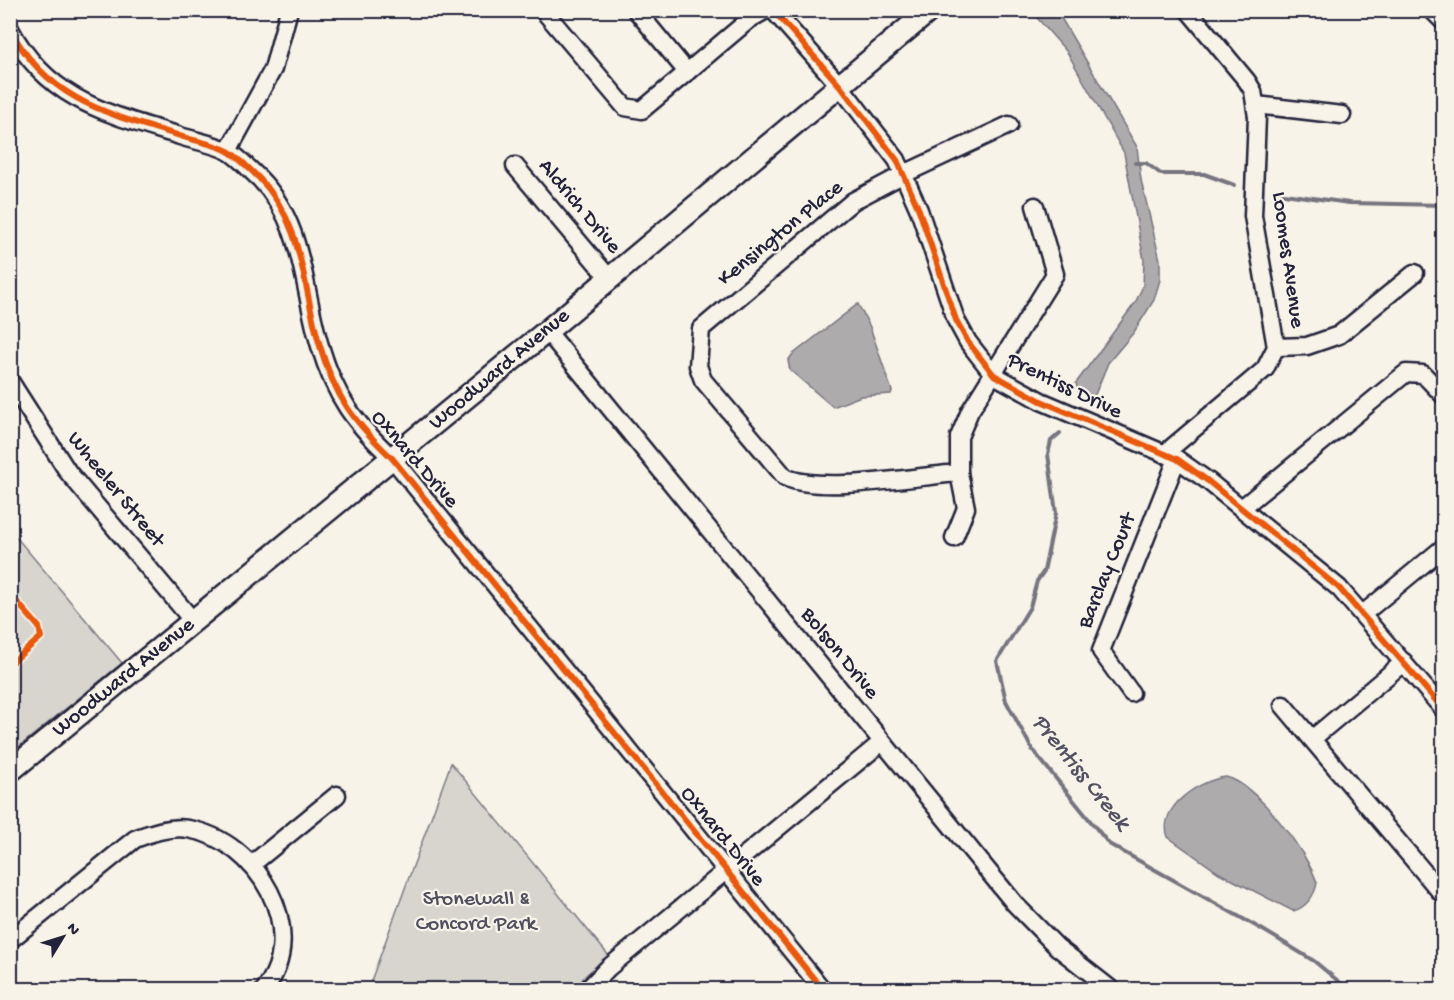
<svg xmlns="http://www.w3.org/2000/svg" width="1454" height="1000" font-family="'Gochi Hand',sans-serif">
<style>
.green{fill:#d8d5cf;stroke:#7d7c85;stroke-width:1.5}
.water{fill:#aeabad;stroke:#76747f;stroke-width:1.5}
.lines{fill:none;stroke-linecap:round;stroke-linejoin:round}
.stream{stroke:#76747f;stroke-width:4}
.minor-casing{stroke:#22223b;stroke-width:21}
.major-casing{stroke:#22223b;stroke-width:26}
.minor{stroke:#f7f3e8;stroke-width:16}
.major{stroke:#f7f3e8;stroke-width:21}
.cycleway-casing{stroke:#f7f3e8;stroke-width:10}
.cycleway{stroke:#e8590c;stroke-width:6}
.labels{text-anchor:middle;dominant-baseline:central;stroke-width:4.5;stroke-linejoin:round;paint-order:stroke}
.street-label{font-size:22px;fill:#22223b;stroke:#f7f3e8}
.park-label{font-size:22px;fill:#504f60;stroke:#f7f3e8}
.water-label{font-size:24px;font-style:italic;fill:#535263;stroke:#f7f3e8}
</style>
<rect width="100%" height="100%" fill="#f7f3e8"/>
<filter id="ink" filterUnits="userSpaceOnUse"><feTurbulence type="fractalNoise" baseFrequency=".0167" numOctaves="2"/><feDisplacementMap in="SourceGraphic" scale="12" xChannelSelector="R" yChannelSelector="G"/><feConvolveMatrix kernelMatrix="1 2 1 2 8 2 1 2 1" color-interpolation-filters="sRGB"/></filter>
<g filter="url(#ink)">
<g class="green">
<polygon points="11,531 122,663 11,753 10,753"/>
<polygon points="451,763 609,956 587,974 574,989 368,989"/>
</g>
<g class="water">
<polygon points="1031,11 1057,11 1137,147 1141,180 1160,260 1160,280 1154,300 1134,332 1108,363 1094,397 1078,391 1076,383 1135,303 1143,286 1144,260 1124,153 1067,52"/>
<polygon points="858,304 870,327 892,391 891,394 861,396 833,407 790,370 788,361 792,355"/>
<path d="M1226,777C1256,784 1308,853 1317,883C1315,895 1306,908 1293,911L1219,873L1168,837C1157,807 1200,780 1226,777Z"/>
</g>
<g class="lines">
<g class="stream">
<polyline points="1135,163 1146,163 1161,174 1204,174 1234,185"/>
<polyline points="1277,193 1349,203 1444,205"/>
<polyline points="1060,433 1051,441 1048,454 1056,513 1044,571 1037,581 1030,607 997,661 1006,701 1032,749 1109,844 1263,930 1314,961 1349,990"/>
</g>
<defs>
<g id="minor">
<polyline points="543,10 625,107 642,110 750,19 766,10"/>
<polyline points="636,10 687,72"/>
<polyline points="773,10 840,86 897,160 919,210 956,320 968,342 994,375 1041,401 1177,459 1208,481 1339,588 1444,710"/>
<polyline points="1432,10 1444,22"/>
<path d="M10,29C48,101 109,114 180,136C195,141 215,144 228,151C239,157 250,170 259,178C305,225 302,287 320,346C335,397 354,422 392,458L823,990"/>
<polyline points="1256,105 1342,115"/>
<polyline points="228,151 273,69 289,10"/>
<polyline points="515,166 609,278"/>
<polyline points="547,331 1015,904 1057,947 1112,990"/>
<polyline points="1276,347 1307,346 1339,335 1415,273"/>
<polyline points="10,381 68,472 193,621"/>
<polyline points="1164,454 1265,369 1276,347 1253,216 1257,117 1253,91 1247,81 1188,10"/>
<path d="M959,473C917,476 820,494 785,477L703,380L698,366L701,329L853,201L904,174L1009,125"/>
<polyline points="1243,507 1406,373 1423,374 1444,396"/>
<polyline points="954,538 966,508 959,473 959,437 970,411 1055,274 1035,206"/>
<polyline points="1364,613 1444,547"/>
<polyline points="1131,693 1101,651 1177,459"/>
<polyline points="1283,705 1444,896"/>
<polyline points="1312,739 1404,662"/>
<polyline points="251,865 337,795"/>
<path d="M10,940L135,839C150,833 171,826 188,829C257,840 311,931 264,990"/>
<polyline points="587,990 608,968 882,742"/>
</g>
<polyline id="major" points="10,771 547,331 930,10"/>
</defs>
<use href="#minor" class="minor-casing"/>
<use href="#major" class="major-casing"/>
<use href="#minor" class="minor"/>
<use href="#major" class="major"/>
<defs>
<g id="cycleway">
<polyline points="773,10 840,86 897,160 919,210 956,320 968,342 994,375 1041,401 1177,459 1208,481 1339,588 1444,710"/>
<path d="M10,29C48,101 109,114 180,136C195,141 215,144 228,151C239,157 250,170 259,178C305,225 302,287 320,346C335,397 354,422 392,458L823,990"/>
<polyline points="10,594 39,627 41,637 10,664"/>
</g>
</defs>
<use href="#cycleway" class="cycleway-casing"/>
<use href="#cycleway" class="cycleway"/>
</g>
</g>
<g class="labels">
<g class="street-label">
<text transform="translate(579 207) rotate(50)">Aldrich Drive</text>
<text transform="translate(781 234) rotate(-39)">Kensington Place</text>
<text transform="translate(1287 260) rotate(82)">Loomes Avenue</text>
<text transform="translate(500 370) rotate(-40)">Woodward Avenue</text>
<text transform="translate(1064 387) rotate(26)">Prentiss Drive</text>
<text transform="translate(414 460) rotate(49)">Oxnard Drive</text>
<text transform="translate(115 490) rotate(51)">Wheeler Street</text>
<text transform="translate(1108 571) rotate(-68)">Barclay Court</text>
<text transform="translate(839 654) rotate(51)">Bolson Drive</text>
<text transform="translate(124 678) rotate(-39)">Woodward Avenue</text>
<text transform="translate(722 837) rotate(51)">Oxnard Drive</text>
</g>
<g class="park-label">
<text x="476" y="900">Stonewall &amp;<tspan x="476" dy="25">Concord Park</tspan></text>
</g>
<g class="water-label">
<text transform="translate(1080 773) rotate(51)">Prentiss Creek</text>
</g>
</g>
<rect width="1454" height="1000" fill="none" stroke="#f7f3e8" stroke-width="36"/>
<rect x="18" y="18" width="1418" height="964" fill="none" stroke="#22223b" stroke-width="2" filter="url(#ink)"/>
<g transform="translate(63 937) rotate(52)" stroke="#f7f3e8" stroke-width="4.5" paint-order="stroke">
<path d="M0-4.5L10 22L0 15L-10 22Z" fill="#22223b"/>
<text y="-9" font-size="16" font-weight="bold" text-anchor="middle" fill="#22223b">N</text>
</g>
</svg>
